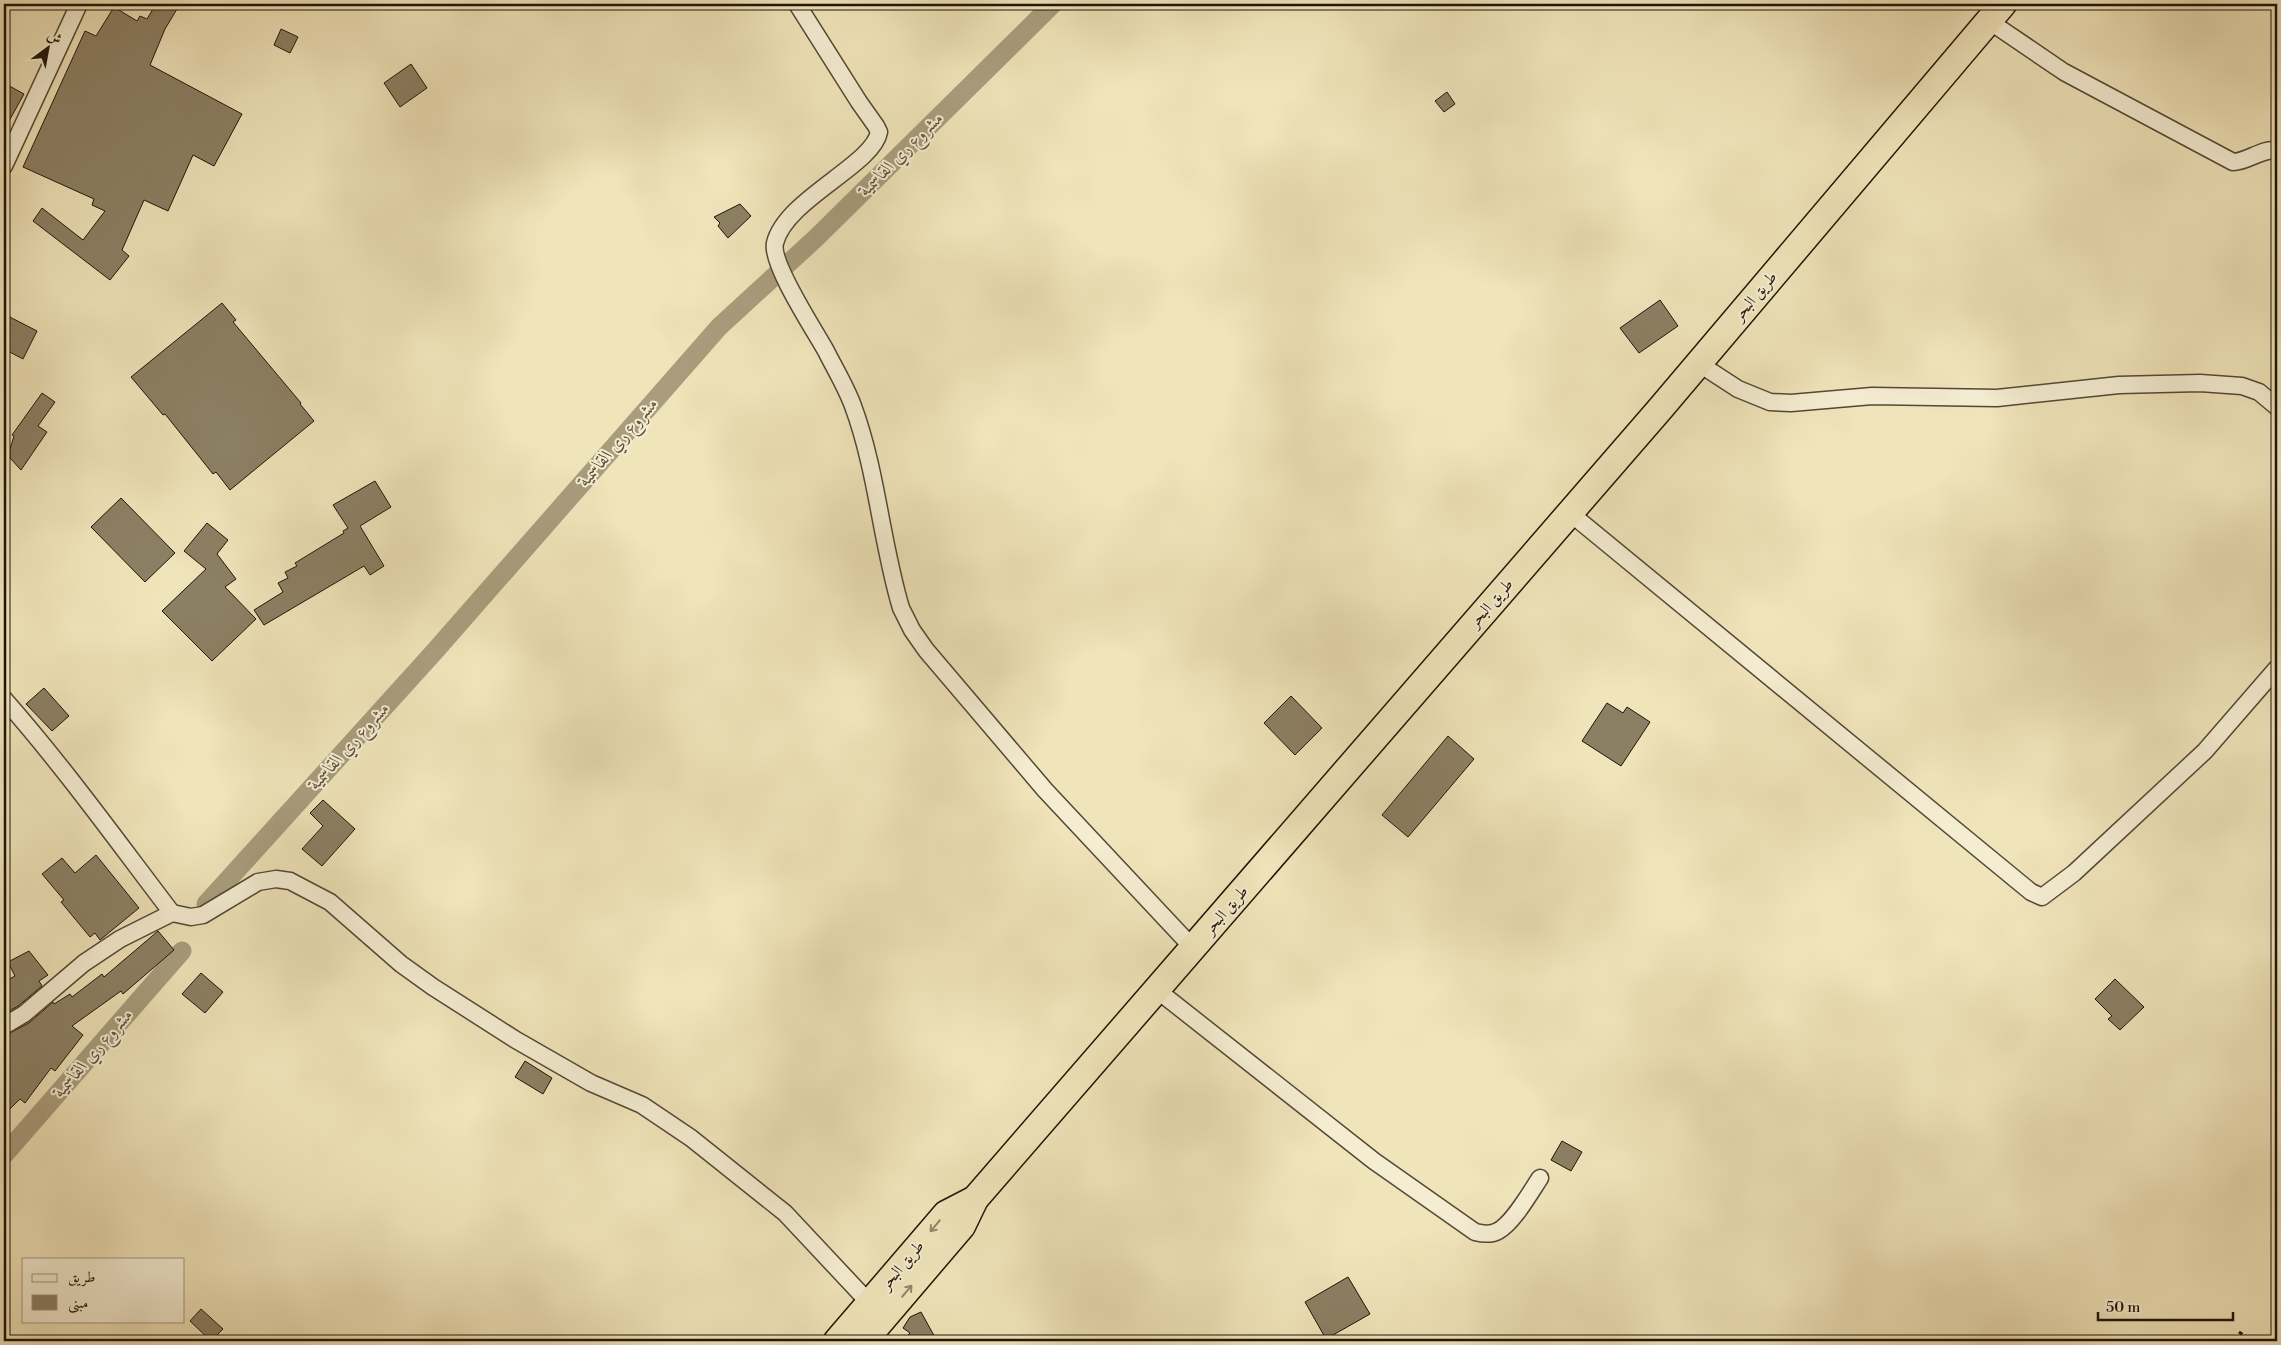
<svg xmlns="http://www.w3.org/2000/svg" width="2281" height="1345" font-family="'Libre Bodoni',Amiri,serif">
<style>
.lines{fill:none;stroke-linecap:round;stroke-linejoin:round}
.canal{stroke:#a99d7d;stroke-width:19}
.building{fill:#8c8064;stroke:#1f1407}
.minor-casing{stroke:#534834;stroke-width:19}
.trunk-casing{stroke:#1f1407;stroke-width:29}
.path{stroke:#1f1407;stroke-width:3;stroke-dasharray:4 2.5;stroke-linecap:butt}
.minor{stroke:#f5edd2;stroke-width:16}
.trunk{stroke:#f0e4ba;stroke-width:26}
.oneway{stroke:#928669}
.labels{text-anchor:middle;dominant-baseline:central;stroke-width:4;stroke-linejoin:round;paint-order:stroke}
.street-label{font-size:16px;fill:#1f1407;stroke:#f5edd2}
.water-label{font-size:18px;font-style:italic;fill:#5d523c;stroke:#f5edd2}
</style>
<rect width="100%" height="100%" fill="#f0e4ba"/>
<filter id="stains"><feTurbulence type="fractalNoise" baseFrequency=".004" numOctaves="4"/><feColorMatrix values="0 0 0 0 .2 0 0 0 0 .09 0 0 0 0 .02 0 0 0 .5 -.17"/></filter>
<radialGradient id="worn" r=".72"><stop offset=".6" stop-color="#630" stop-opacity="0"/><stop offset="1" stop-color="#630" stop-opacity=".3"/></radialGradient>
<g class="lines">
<g class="canal">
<polyline points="206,904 435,651 719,327 817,237 1053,4"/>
<polyline points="4,1155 182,951"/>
</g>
</g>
<g class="building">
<polygon points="156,4 180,4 165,29 150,65 242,114 214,166 193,155 168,211 144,200 122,250 129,256 110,280 33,221 42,208 83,240 105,211 92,205 94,199 23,167 85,31 96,36 114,7 137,21 140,16 147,19"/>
<polygon points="281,29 298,37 290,53 274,45"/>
<polygon points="411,64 427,88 400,107 384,83"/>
<polygon points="4,83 24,94 4,130"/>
<polygon points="1447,92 1455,104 1444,112 1435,101"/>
<polygon points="740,204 751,216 728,238 718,226 720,223 714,217"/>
<polygon points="1660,300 1678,326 1639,353 1620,328"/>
<polygon points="222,303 236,320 233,322 301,403 300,404 314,421 230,490 216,472 213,474 165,414 163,415 131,377"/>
<polygon points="4,314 37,331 23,359 4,349"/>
<polygon points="42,393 55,402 38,426 47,432 21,470 10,458 10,449 14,436 12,435"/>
<polygon points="375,481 391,507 360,526 384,566 370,575 364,566 264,625 254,610 283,592 278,583 288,578 285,572 297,566 295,563 344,533 343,531 348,528 333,505"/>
<polygon points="121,498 175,553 145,582 91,527"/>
<polygon points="207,523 228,540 217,554 236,579 225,587 256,619 212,661 162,611 206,569 184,551"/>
<polygon points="44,688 69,716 52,731 26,704"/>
<polygon points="1291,696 1322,728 1295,755 1264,723"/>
<polygon points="1607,703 1623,713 1627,707 1650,722 1621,766 1582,741"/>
<polygon points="1448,736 1474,759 1408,837 1382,815"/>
<polygon points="323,800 355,829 322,866 302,849 323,826 310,813"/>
<polygon points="96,855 139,908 100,940 95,933 90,937 61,902 64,900 42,874 62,858 75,873"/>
<polygon points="158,931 174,950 123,994 121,991 72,1026 83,1035 55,1071 51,1068 25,1103 20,1099 4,1115 4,1036 29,1023 53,1002 54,1004 70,994 72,997 102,974 104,977"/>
<polygon points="29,951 48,975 39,981 42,986 18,1006 4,1014 4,982 15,976 8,962"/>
<polygon points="201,973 223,992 205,1013 182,994"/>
<polygon points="2115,979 2144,1007 2120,1030 2108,1019 2112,1016 2095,999"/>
<polygon points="525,1061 552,1078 543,1094 515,1077"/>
<polygon points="1562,1141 1582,1152 1571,1171 1551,1160"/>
<polygon points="1348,1277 1370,1314 1326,1339 1305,1302"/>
<polygon points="201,1309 223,1329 211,1341 190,1321"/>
<polygon points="921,1312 937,1341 902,1341 910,1333 903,1328 910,1317"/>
</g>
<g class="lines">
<defs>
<g id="minor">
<path d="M797,4L859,102L876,126L879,132C873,165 786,199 775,243C770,263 815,331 826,351C835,369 846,387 853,406C877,471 881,541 901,608L912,630L926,650L1045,790L1193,948"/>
<path d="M1989,21L2064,72L2233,162C2248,162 2263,147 2277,151"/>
<polyline points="4,166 79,4"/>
<polyline points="1698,363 1738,389 1770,402 1791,403 1872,396 1997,398 2119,385 2200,383 2242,386 2259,392 2277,407"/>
<polyline points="1570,513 2031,892 2042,897 2074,873 2205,751 2277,668"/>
<path d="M4,699C64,767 117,841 172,913"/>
<path d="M1157,990L1374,1161L1475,1232C1483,1234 1491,1235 1498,1231C1513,1223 1530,1193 1540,1178"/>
<polyline points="4,1026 24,1014 84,963 120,939 172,913 191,917 203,915 258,882 276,879 290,881 330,902 401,964 433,987 516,1040 591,1083 642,1105 691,1138 785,1213 875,1309"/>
</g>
<g id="trunk">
<polyline points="837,1341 946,1214 975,1199"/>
<polyline points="864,1341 962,1226 975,1199 1660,409 2003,4"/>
</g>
</defs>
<use href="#minor" class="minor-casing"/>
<use href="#trunk" class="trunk-casing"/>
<polyline class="path" points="2239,1332 2253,1341"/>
<use href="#minor" class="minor"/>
<use href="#trunk" class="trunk"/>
</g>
<defs><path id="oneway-shaft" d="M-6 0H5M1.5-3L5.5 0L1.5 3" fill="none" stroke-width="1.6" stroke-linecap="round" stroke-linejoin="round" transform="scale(1.25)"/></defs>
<g class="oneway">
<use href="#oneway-shaft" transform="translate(935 1226) rotate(130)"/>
<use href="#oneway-shaft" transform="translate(907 1291) rotate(-50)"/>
</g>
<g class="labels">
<g class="street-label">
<text transform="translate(1755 296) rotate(-50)">طريق البحر</text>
<text transform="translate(1491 603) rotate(-49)">طريق البحر</text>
<text transform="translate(1226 910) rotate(-49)">طريق البحر</text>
<text transform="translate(902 1265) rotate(-50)">طريق البحر</text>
</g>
<g class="water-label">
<text transform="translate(901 154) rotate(-45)">مشروع ري القاسمية</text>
<text transform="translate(618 442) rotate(-49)">مشروع ري القاسمية</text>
<text transform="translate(349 746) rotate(-48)">مشروع ري القاسمية</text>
<text transform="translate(93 1053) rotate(-49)">مشروع ري القاسمية</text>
</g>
</g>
<rect width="2281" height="1345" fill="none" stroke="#f0e4ba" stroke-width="20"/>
<rect x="5" y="5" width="2271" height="1335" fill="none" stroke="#1f1407" stroke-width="2.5"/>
<rect x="10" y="10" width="2261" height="1325" fill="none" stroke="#1f1407"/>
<rect x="22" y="1258" width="162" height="65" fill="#f5edd2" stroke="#9f9681"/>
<rect x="32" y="1274" width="25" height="8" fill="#f5edd2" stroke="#9f9681"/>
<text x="68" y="1282" font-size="15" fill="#1f1407">طريق</text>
<rect x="32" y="1295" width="25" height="15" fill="#8c8064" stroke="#9f9681"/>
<text x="68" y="1308" font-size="15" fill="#1f1407">مبنى</text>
<g transform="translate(48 48) rotate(32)" stroke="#f5edd2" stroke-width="4" paint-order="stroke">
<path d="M0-4L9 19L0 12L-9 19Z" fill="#1f1407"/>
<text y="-8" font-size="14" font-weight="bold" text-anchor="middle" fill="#1f1407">ش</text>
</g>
<path d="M2098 1312v8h135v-8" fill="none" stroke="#1f1407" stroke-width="2.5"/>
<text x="2106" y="1312" font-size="15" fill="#1f1407" stroke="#f5edd2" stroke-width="4" paint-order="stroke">50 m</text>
<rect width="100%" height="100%" filter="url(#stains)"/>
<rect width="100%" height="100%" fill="url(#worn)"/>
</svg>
